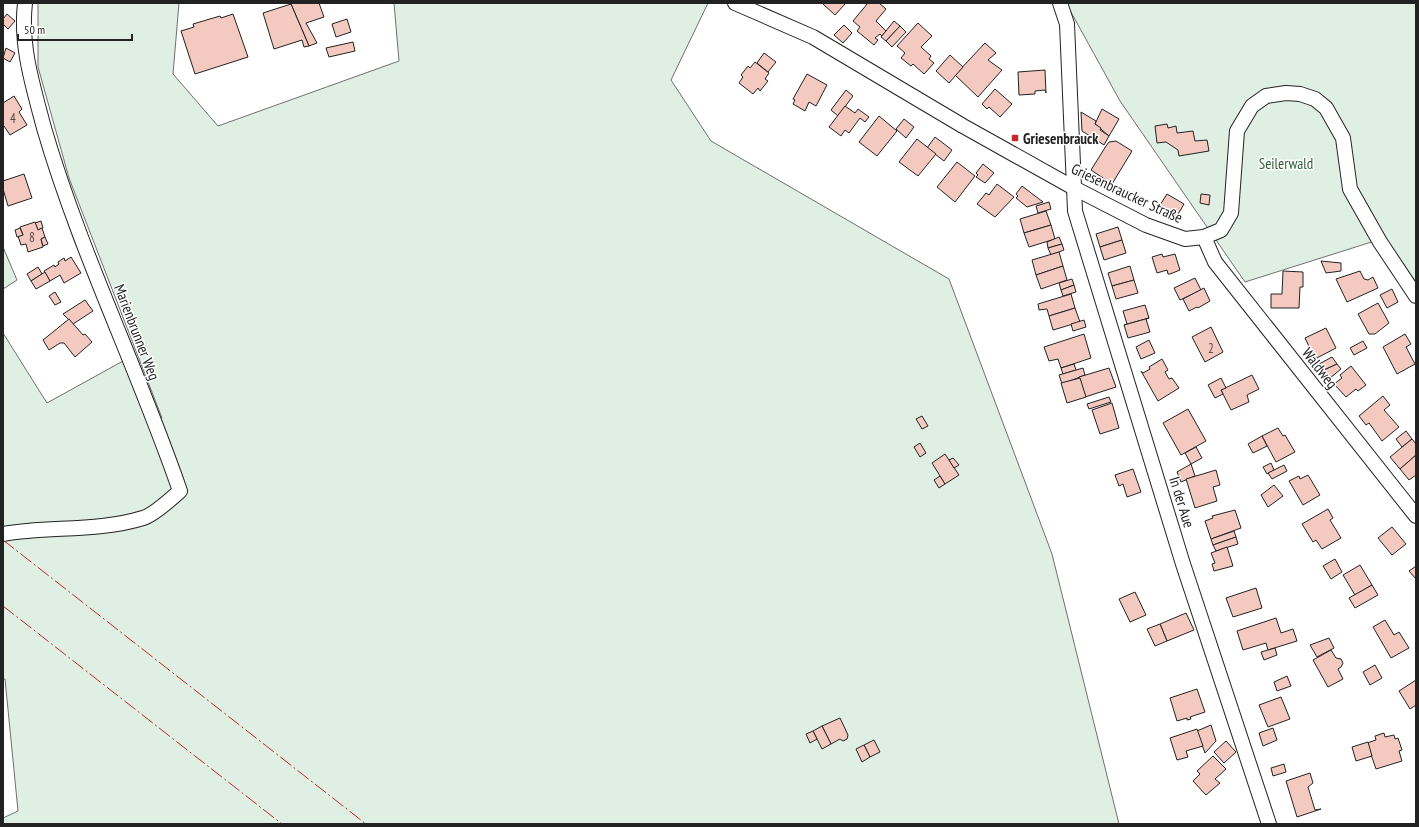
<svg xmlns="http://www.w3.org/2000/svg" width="1419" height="827" font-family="'PT Sans Narrow',sans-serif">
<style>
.green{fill:#e0efe3;stroke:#6f6f6f}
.building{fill:#f3c9c0;stroke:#222}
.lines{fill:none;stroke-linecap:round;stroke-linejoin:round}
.street-casing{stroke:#222;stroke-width:16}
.street{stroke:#fff;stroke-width:14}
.power{stroke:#c62828;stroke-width:1;stroke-dasharray:14 3 2 3;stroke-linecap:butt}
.poi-dot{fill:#c62828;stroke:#fff;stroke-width:1.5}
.labels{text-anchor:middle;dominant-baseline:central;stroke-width:3;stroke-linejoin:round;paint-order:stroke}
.number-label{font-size:13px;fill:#564c4a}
.poi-label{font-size:15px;font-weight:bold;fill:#222;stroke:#fff;text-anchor:start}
.park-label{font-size:15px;fill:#2f5e38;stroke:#fff}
.street-label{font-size:15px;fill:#222;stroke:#fff}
</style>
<rect width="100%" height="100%" fill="#fff"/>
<g class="green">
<polygon points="38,3 179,3 173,74 218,126 399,61 394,3 708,3 671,80 711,141 949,279 1052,554 1119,824 3,824 3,818 18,811 5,679 3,679 3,333 47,403 123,361 149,425 162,418 69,178 38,67"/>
<polygon points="1066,3 1416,3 1416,286 1381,239 1245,282 1120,101"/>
<polygon points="3,247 17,280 3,289"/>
</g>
<g class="building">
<polygon points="294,3 319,3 324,17 306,23 317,43 309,46 291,4"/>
<polygon points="822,3 846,3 835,15"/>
<polygon points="868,3 879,3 886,9 876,21 886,31 882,36 880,34 875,38 878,40 874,45 857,31 860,27 853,21"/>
<polygon points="291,4 309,46 304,47 302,40 274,49 263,13"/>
<polygon points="7,14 15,21 8,29 3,24 3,19"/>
<polygon points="233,14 248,57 195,74 181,31 194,27 193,24 220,16 221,18"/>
<polygon points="347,19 351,32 336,37 332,24"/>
<polygon points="894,21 900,26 886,41 881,37"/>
<polygon points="918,23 932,36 921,47 931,56 929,59 934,63 924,74 913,64 911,66 901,58 905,53 897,46"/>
<polygon points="844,25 852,33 843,43 834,35"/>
<polygon points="900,26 906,32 892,47 886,41"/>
<polygon points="353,42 355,51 329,57 326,48"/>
<polygon points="985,43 996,53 988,60 1002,70 978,97 955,75"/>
<polygon points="6,48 15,53 10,62 3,58"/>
<polygon points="764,53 776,62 768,72 757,63"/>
<polygon points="950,55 963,67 949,83 936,71"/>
<polygon points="755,62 769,73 765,79 768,81 760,91 758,88 753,94 739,83 743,77 741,75 748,66 750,68"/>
<polygon points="1045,70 1046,93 1045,90 1035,91 1035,94 1019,95 1018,72"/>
<polygon points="807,74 827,85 816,106 809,102 805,111 793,104 795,100 793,99"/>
<polygon points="995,89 1012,104 1000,117 989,107 987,109 982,104"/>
<polygon points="846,90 853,96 838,116 831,110"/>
<polygon points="14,96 22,109 19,112 27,125 10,135 4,126 3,127 3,103"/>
<polygon points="845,106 855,113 858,109 869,117 865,122 860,118 849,133 845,130 841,136 829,127"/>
<polygon points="1102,109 1119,119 1109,136 1095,124"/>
<polygon points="1081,112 1096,121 1095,124 1101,128 1100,130 1109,136 1104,145 1082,131"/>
<polygon points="879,116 897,131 877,156 859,142"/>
<polygon points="904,119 914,127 906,138 896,129"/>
<polygon points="1167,124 1168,128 1176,126 1177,133 1193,131 1195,141 1207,140 1209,151 1179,156 1178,150 1166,142 1157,143 1155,126"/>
<polygon points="935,137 952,150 944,161 927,148"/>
<polygon points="917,139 936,154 918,176 899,162"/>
<polygon points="1116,141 1132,151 1112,184 1091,170 1106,146 1109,142"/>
<polygon points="957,162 975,176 955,202 937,187"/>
<polygon points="983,164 994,173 985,183 976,177 978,175 976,173"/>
<polygon points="24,174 32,198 8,206 3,189 3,181"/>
<polygon points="997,184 1014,197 995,217 977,204 986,193 989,195"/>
<polygon points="1022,186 1043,202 1027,207 1016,198 1018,196 1016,194"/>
<polygon points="1167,194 1184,204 1177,216 1160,205"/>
<polygon points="1201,194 1210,195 1209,205 1200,203"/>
<polygon points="1049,202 1051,209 1038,213 1036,206"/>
<polygon points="1046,211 1051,225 1024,233 1020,219"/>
<polygon points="41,221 43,228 38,230 35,223"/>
<polygon points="35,222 38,230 42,228 45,237 41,239 43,247 28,252 26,244 21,245 18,236 23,235 20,227"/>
<polygon points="1051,225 1055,239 1029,247 1024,233"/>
<polygon points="1118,227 1122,240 1100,247 1096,234"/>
<polygon points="20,228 23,235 17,237 15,230"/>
<polygon points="45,237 48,244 43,246 41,239"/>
<polygon points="1059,237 1062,244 1048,248 1047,242"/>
<polygon points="1122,240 1126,253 1104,260 1100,247"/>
<polygon points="1062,244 1064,250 1051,255 1048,248"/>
<polygon points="1059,252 1063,266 1036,275 1032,260"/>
<polygon points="1162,254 1163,257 1175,254 1180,270 1170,274 1168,274 1167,270 1157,273 1152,257"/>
<polygon points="71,257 81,273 64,283 60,275 50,281 44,271 54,265 55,267 59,264 58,262 64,258 65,261"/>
<polygon points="1321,261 1341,263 1341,271 1326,273"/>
<polygon points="1063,266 1067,280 1041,289 1036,275"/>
<polygon points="1130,266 1134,280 1112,286 1108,273"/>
<polygon points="38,267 42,274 31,281 27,274"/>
<polygon points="1283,271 1303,272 1303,287 1300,287 1299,308 1271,308 1271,294 1282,294"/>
<polygon points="1360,271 1364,279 1368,280 1373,277 1378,288 1347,302 1336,279"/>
<polygon points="45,272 50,281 36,289 31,281"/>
<polygon points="1195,278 1201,290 1180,300 1174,288"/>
<polygon points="1072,279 1074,285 1061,290 1059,283"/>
<polygon points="1134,280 1138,293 1116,299 1112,286"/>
<polygon points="1074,285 1076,292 1063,296 1061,290"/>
<polygon points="1204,288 1210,301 1198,308 1197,307 1189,311 1183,299"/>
<polygon points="1392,289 1398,302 1387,308 1380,295"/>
<polygon points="55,292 61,302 55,305 49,296"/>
<polygon points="1071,294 1075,308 1049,316 1047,309 1039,310 1038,304"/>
<polygon points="85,300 93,311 73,324 63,314"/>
<polygon points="1378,303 1389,323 1375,334 1369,334 1358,314"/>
<polygon points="1145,305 1149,318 1124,325 1127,324 1123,311"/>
<polygon points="1075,308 1080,322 1053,330 1049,316"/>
<polygon points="1149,318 1146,319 1150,332 1128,338 1124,325"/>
<polygon points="69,319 83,335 85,334 92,342 75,357 64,343 60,343 49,350 43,340"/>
<polygon points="1084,320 1086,327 1073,331 1071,324"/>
<polygon points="1211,327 1223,352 1205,362 1192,337"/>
<polygon points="1326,328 1336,348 1315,359 1305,338"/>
<polygon points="1084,334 1091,358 1061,368 1058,359 1049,361 1044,347"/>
<polygon points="1405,334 1411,344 1406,347 1415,364 1397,374 1383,347"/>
<polygon points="1149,340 1155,353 1141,359 1136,347"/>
<polygon points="1363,341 1367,348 1354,355 1350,348"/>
<polygon points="1332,357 1337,364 1324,370 1319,364"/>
<polygon points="1162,359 1168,370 1165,372 1169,379 1172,378 1179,388 1158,401 1141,371 1143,373 1150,369 1149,367"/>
<polygon points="1074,364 1076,370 1063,374 1061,368"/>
<polygon points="1337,364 1341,369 1330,378 1324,370"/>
<polygon points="1351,366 1366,385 1358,391 1356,389 1346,397 1334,384 1342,378 1340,375"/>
<polygon points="1083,368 1085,375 1062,384 1059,375"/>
<polygon points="1109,368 1116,387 1085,397 1079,377"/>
<polygon points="1252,375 1259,389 1247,395 1249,402 1231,410 1221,390"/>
<polygon points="1080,378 1086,397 1067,403 1061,383"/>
<polygon points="1221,378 1226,388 1221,390 1223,394 1215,398 1208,385"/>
<polygon points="1383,396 1390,405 1384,410 1399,427 1382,441 1369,423 1366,425 1359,416"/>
<polygon points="1109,397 1111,402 1089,409 1087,404"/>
<polygon points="1112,403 1119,428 1100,434 1092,410"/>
<polygon points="1188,409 1206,441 1181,455 1163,423"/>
<polygon points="922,416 928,426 922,429 916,419"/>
<polygon points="1278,428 1283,436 1285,435 1295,452 1276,462 1262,436"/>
<polygon points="1406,431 1412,439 1402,447 1396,439"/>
<polygon points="1262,436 1267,446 1253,453 1248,444"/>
<polygon points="1412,439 1416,444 1416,455 1400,469 1390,457"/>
<polygon points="920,443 926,453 920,457 914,447"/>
<polygon points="1196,447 1202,458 1191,464 1185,453"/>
<polygon points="945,454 959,475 945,484 932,463"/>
<polygon points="1416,455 1416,475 1409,480 1400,469"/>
<polygon points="953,458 959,465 954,468 949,460"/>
<polygon points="1271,463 1274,470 1267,474 1263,467"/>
<polygon points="1191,464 1195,476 1181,482 1177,472"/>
<polygon points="1284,465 1287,471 1272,479 1268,473"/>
<polygon points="1133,469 1141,492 1127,497 1123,484 1119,486 1115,475"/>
<polygon points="1216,470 1220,485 1213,487 1217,501 1195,508 1186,479"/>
<polygon points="1308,475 1320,495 1303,505 1289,481 1299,476 1300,479"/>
<polygon points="940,476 945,484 939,488 934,480"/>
<polygon points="1274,485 1283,496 1268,507 1261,495"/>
<polygon points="1328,509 1333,518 1330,520 1341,538 1322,549 1316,540 1313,542 1302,524"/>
<polygon points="1235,510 1241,528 1211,539 1205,521 1213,518 1212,516"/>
<polygon points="1392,527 1406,544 1392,555 1378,538"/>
<polygon points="1234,531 1236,537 1213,545 1211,539"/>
<polygon points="1236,537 1238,544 1216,551 1213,545"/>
<polygon points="1227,547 1233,566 1214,571 1212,564 1215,563 1211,553"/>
<polygon points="1335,559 1342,572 1331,579 1323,566"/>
<polygon points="1360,565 1372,585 1355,595 1343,575"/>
<polygon points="1416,566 1416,579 1409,571"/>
<polygon points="1372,585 1378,595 1355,608 1349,598"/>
<polygon points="1256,588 1262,608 1233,617 1226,598"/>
<polygon points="1135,592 1146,615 1130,622 1119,599"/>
<polygon points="1186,613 1194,630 1167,641 1160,624"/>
<polygon points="1276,618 1281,633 1293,629 1297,641 1268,650 1266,643 1243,650 1237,631"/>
<polygon points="1385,620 1394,635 1399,632 1409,648 1391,658 1373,627"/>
<polygon points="1160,624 1167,641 1155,646 1147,629"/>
<polygon points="1329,638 1334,648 1317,657 1310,645"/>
<polygon points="1275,648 1277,655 1264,660 1261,652"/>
<polygon points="1331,650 1336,658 1341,659 1343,663 1341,667 1338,669 1343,679 1328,687 1313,660"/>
<polygon points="1375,665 1382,678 1370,685 1363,672"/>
<polygon points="1287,676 1291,686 1277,691 1274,682"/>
<polygon points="1416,680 1416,705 1410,709 1399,691"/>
<polygon points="1197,689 1205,712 1190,717 1191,719 1187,720 1187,718 1177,721 1170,698"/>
<polygon points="1281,697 1290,719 1268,727 1259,705"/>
<polygon points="840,718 848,735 847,739 843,741 840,739 831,744 822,726"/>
<polygon points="1211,725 1216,741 1205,753 1197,731"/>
<polygon points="822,726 831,744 822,749 813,731"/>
<polygon points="1273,728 1277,740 1263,746 1259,733"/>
<polygon points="1197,729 1203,746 1186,751 1188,757 1177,760 1170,738"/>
<polygon points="813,731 817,739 810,743 806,734"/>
<polygon points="1384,733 1385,737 1394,735 1395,739 1398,738 1402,750 1399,751 1402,761 1376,769 1367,743 1376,740 1375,736"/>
<polygon points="874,740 880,752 870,757 864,745"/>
<polygon points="1226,741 1236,752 1224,763 1214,752"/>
<polygon points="1368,742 1372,756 1356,761 1352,747"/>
<polygon points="864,745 870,757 862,762 856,749"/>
<polygon points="1213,756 1226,769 1215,779 1220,783 1206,795 1193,781 1200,774 1197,771"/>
<polygon points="1284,764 1286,772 1273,776 1271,768"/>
<polygon points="1310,773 1313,783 1308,787 1315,810 1321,809 1297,817 1286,781"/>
</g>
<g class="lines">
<defs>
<g id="street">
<polyline points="735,3 813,37 963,126 1074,188 1146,225 1185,239 1204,237 1221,230 1231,213 1237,131 1252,106 1266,96 1286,93 1300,94 1315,99 1326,108 1343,138 1350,189 1380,242 1416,296"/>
<polyline points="1060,3 1067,24 1075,211 1183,564 1269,824"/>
<polyline points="1204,237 1215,262 1416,516"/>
<path d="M3,534C49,526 98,532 143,518C154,515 171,499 180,491C138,369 80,252 44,128C33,86 20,46 25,3"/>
</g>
</defs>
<use href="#street" class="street-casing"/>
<use href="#street" class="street"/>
<g class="power">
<polyline points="3,540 366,824"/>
<polyline points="3,606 282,824"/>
</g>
</g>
<rect class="poi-dot" x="1011" y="134" width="8" height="8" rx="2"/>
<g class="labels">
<g class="number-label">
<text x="13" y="118">4</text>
<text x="32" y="237">8</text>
<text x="1211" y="348">2</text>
</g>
<g class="poi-label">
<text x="1023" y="138">Griesenbrauck</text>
</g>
<g class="park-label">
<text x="1286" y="163">Seilerwald</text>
</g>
<g class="street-label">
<text transform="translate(1127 193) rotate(25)">Griesenbraucker Straße</text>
<text transform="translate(137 332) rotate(69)">Marienbrunner Weg</text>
<text transform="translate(1320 368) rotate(52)">Waldweg</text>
<text transform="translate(1182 502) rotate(73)">In der Aue</text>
</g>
</g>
<rect width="1419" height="827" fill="none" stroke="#222222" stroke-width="8"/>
<path d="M18 34v6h114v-6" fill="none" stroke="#222222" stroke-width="2"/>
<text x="24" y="34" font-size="12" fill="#222222" stroke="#ffffff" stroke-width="3" paint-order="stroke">50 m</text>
</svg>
